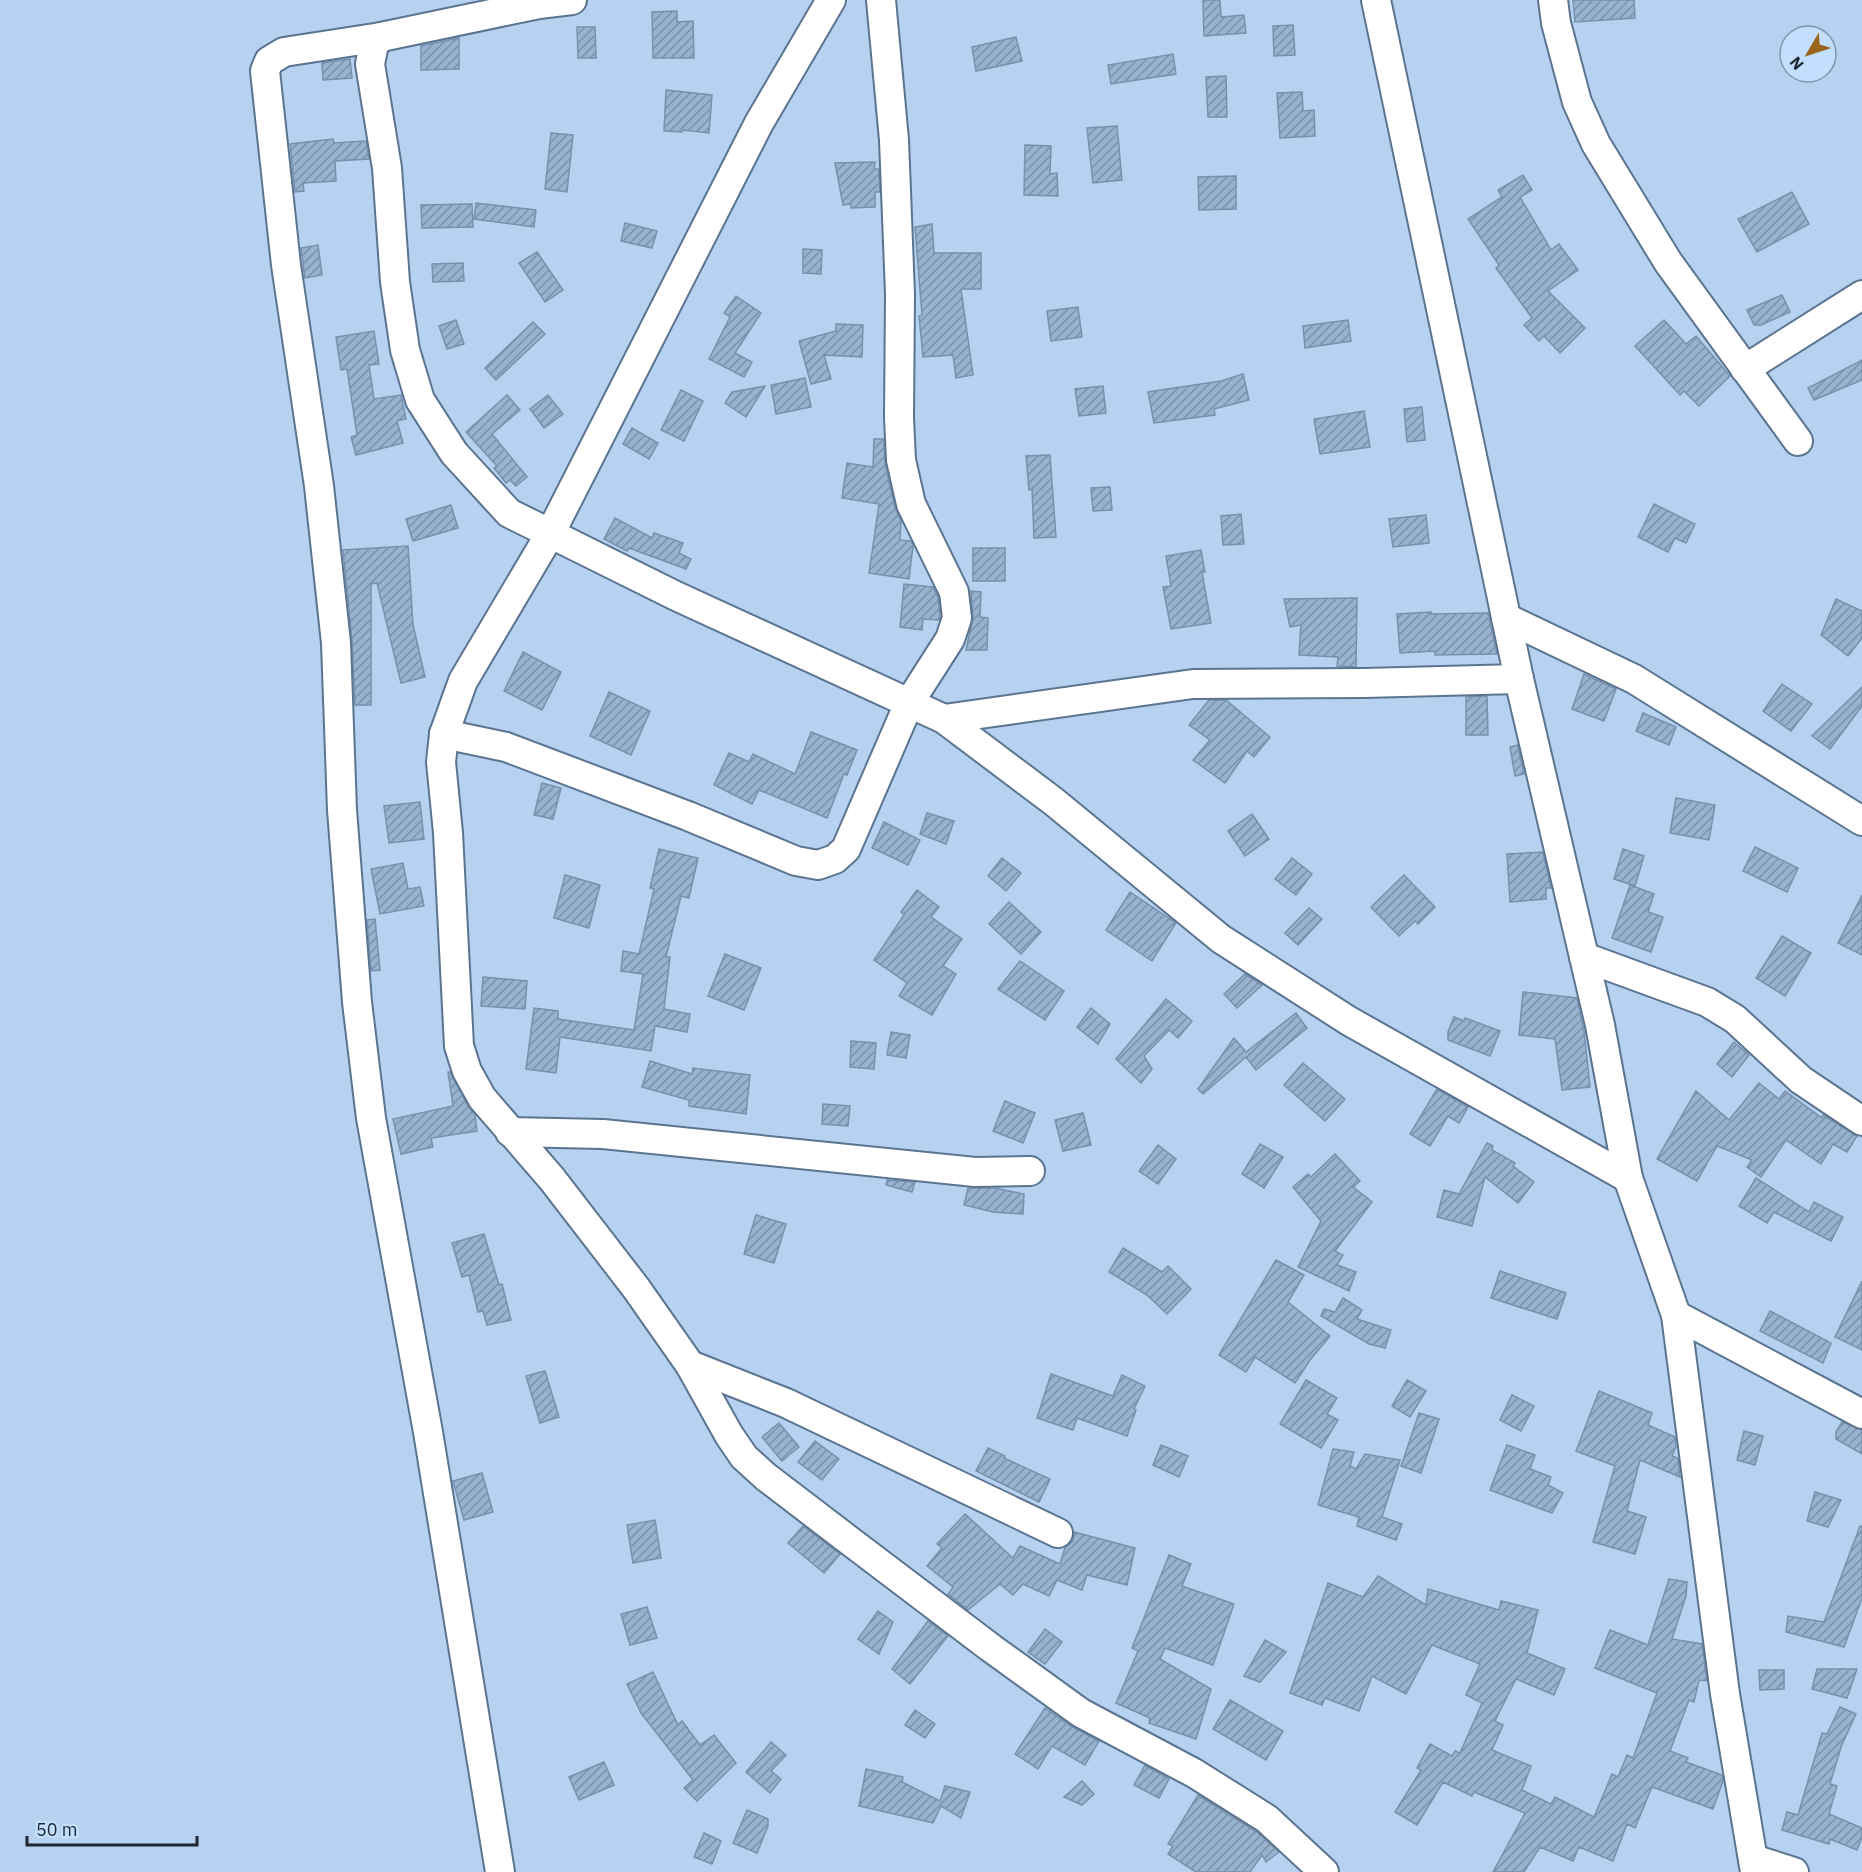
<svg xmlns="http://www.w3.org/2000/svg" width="1862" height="1872" font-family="'IBM Plex Sans',sans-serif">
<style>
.building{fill:url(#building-hatch);stroke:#7790ac;stroke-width:1.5}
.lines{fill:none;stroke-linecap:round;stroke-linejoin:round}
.minor-casing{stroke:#5b748f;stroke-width:32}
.minor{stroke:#fff;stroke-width:28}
</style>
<defs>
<pattern id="building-hatch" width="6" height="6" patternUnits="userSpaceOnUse" patternTransform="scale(1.5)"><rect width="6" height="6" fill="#98b3d0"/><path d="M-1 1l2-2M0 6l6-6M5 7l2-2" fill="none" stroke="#7b92a9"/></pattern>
</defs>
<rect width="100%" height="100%" fill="#b7d2f0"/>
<g class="building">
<polygon points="1203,0 1220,0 1221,17 1244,15 1246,33 1204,36"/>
<polygon points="1573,0 1634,0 1635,18 1575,22"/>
<polygon points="677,11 677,22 693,21 694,58 653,58 652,12"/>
<polygon points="1293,25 1295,55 1274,56 1273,26"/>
<polygon points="577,27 595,27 596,58 578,58"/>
<polygon points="1016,37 1022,61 976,71 972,47"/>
<polygon points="459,38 459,69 421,70 421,46"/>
<polygon points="1173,54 1176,74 1111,84 1108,65"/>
<polygon points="350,59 352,78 323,80 322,63"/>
<polygon points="1226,76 1227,117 1208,117 1206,77"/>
<polygon points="666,90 712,95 709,133 683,130 682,132 664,131"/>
<polygon points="1302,92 1303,111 1314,110 1315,136 1280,138 1277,93"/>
<polygon points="1117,126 1122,180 1093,183 1087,128"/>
<polygon points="551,133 573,135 567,192 545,189"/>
<polygon points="333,139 334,143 366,141 369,159 335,161 336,181 303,183 304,191 295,192 290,144"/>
<polygon points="1025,145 1051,146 1050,174 1057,173 1058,196 1024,195"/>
<polygon points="875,162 874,169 879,169 880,192 875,192 875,207 851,208 851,204 843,205 835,163"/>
<polygon points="1523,175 1532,190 1520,197 1551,250 1559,244 1578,270 1548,291 1585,328 1560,353 1544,336 1539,341 1524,325 1532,318 1496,268 1499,265 1468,219 1502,197 1498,190"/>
<polygon points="1236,176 1236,209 1199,210 1198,177"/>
<polygon points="1792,192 1809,224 1757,252 1738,219"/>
<polygon points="476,203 536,210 534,227 474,219"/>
<polygon points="472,204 473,227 422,228 421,205"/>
<polygon points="625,223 657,231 652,248 621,241"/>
<polygon points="932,224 934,253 981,253 981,289 961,289 973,375 956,378 953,355 923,357 919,316 922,315 915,227"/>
<polygon points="318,245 322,275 305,278 301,248"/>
<polygon points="803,249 822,250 821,274 803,273"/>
<polygon points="537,252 563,290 545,302 519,263"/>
<polygon points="463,263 464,281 433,282 432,264"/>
<polygon points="1782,295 1790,312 1761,325 1754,325 1747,310"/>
<polygon points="736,296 761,313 735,353 752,362 744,377 709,359 730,317 724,313"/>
<polygon points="1078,307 1082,337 1051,341 1047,311"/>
<polygon points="456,320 464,344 447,349 439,326"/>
<polygon points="1348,320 1351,341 1305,348 1303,326"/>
<polygon points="1664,320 1686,344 1696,336 1730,376 1699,406 1684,391 1680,395 1635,346"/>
<polygon points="533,322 545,334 496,380 485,368"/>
<polygon points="836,324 863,325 862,357 824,355 831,379 811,384 799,341 836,331"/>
<polygon points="374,331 379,364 369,365 374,399 401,395 406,419 397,421 403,443 356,455 351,437 357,435 347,369 341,370 336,337"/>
<polygon points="1862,360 1862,380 1814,400 1808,388"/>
<polygon points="1243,374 1249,400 1214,409 1215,415 1154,423 1148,392 1221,381"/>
<polygon points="805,378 811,407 776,414 771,385"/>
<polygon points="765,386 746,417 725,403 732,392"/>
<polygon points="1103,386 1106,413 1079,416 1075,389"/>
<polygon points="681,390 703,401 684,441 661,430"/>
<polygon points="507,395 520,410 492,434 527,477 516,486 510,480 506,483 494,468 497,466 466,432"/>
<polygon points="548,395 563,414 544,428 530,409"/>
<polygon points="1422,407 1425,440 1407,442 1404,409"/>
<polygon points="1364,411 1370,447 1320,454 1314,419"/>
<polygon points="632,428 658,443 649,459 623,444"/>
<polygon points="874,439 884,439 885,464 895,508 901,521 900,540 911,541 913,546 909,579 869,573 879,504 842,498 847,463 873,467"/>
<polygon points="1050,455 1056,537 1034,538 1032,489 1029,490 1026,456"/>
<polygon points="1110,487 1112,510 1093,511 1091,488"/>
<polygon points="1654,504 1695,524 1686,543 1675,538 1668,552 1638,537"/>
<polygon points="451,505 458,528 413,541 406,519"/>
<polygon points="1241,514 1244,544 1223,545 1221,516"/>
<polygon points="1426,515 1429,543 1393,547 1389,519"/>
<polygon points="615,518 652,538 654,533 683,543 679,553 691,559 686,569 629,548 627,551 604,539"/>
<polygon points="408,546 413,625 425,677 401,683 377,583 371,584 371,705 355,705 352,641 343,550"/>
<rect x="973" y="548" width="32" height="33"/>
<polygon points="1201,550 1205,572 1202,572 1211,623 1171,629 1163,587 1171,586 1166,556"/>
<polygon points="904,584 933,587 938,597 940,616 939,620 923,619 922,630 900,627"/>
<polygon points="971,591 981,592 980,617 988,618 987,650 966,650 973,617"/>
<polygon points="1357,598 1356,667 1337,666 1338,657 1299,655 1301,625 1290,627 1284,599"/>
<polygon points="1836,599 1862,611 1862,638 1848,656 1821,635"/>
<polygon points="1431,612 1431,614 1488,613 1497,654 1435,655 1435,651 1400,653 1397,614"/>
<polygon points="523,652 561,672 542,710 504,691"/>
<polygon points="1584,674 1616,689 1604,721 1572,709"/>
<polygon points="1782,684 1812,704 1791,731 1763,711"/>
<polygon points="1862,687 1862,706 1830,749 1812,736"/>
<polygon points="609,692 650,711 631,755 590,736"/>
<polygon points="1487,696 1488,735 1466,735 1466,697"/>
<polygon points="1209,700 1226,700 1270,737 1254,757 1247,751 1225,783 1193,760 1210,740 1189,725"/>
<polygon points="1643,713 1676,727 1669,745 1636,731"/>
<polygon points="811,732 857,750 847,775 844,774 827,818 759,790 752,804 714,785 729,753 749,762 753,754 795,774"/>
<polygon points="1518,745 1524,774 1515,776 1510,747"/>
<polygon points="542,783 561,788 553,819 534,815"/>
<polygon points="1676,798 1715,805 1709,840 1670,833"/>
<polygon points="420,802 424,839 389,843 384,806"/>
<polygon points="927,813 954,821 946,844 920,834"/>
<polygon points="1252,814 1269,839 1245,856 1228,831"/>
<polygon points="884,822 920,840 908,865 872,848"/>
<polygon points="1755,847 1798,868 1787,892 1743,871"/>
<polygon points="659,849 698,858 689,898 681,896 666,957 670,957 664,1009 690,1014 687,1032 655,1026 651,1051 560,1037 556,1073 526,1069 534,1008 558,1011 558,1019 634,1030 643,974 621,971 623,951 639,954 654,889 650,888"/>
<polygon points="1623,849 1644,856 1635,886 1614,879"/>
<polygon points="1543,852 1551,888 1546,888 1546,899 1510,902 1507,854"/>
<polygon points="1002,858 1021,873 1006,891 988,876"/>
<polygon points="1292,858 1312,874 1296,895 1275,879"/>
<polygon points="403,863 408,889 420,887 424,906 380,914 371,869"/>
<polygon points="565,875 600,885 589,928 554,918"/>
<polygon points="1404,875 1435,907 1418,924 1415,921 1399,936 1371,907"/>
<polygon points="1630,885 1654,894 1648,912 1663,917 1651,952 1612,938"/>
<polygon points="917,890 939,907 931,917 962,939 943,966 956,974 932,1015 899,996 907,983 874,960 904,915 901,912"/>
<polygon points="1130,892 1176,923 1152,961 1106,930"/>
<polygon points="1862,895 1862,955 1838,943"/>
<polygon points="1009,902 1041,932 1021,954 989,924"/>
<polygon points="1309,908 1322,919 1298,945 1285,933"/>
<polygon points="375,919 380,970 371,971 367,920"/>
<polygon points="1782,936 1811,953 1785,996 1756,978"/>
<polygon points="725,954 761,968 744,1010 708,996"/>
<polygon points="1020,961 1064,991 1045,1020 998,989"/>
<polygon points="1245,974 1262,985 1237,1008 1224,994"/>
<polygon points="483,977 527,981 525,1009 481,1006"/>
<polygon points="1523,992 1577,998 1584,1031 1590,1087 1562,1090 1555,1039 1519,1035"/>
<polygon points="1166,999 1192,1021 1178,1038 1169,1030 1144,1056 1152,1069 1141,1083 1116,1059"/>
<polygon points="1091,1008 1110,1024 1098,1044 1077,1027"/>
<polygon points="1296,1013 1307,1028 1256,1070 1246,1057 1203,1094 1198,1089 1234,1038 1246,1052"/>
<polygon points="1454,1017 1464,1021 1465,1018 1500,1031 1490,1056 1448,1040 1448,1032"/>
<polygon points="891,1032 910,1035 906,1058 887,1055"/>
<polygon points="851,1041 876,1043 874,1069 850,1067"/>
<polygon points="1734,1042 1749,1055 1732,1077 1717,1064"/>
<polygon points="650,1061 692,1074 693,1068 750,1075 746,1114 689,1106 689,1100 642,1087"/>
<polygon points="1303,1063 1345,1099 1325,1121 1284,1085"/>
<polygon points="448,1072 450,1072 468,1106 475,1115 477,1131 431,1138 433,1147 401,1154 393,1119 453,1106"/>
<polygon points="1759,1083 1779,1099 1785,1091 1822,1118 1823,1115 1857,1136 1847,1152 1833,1144 1821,1164 1786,1140 1761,1177 1747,1167 1752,1160 1717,1146 1697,1181 1657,1159 1696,1091 1729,1120"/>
<polygon points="1437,1089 1468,1107 1459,1123 1448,1116 1430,1146 1410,1134"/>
<polygon points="1005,1101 1035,1113 1023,1143 993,1131"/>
<polygon points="823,1104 850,1106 848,1126 822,1124"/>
<polygon points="1083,1113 1091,1145 1063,1151 1055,1120"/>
<polygon points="1487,1143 1493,1146 1492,1150 1515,1163 1513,1166 1534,1182 1518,1203 1485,1177 1472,1226 1437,1217 1444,1190 1459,1194"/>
<polygon points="1260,1144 1283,1157 1264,1188 1242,1174"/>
<polygon points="1158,1145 1176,1159 1158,1184 1139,1171"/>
<polygon points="1335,1154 1360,1181 1353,1187 1372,1202 1335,1251 1343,1255 1337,1265 1356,1272 1349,1291 1298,1267 1321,1221 1293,1187 1308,1174 1311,1177"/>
<polygon points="1756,1178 1809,1212 1814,1202 1843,1217 1831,1241 1774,1212 1767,1223 1739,1206"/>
<polygon points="887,1180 915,1182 912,1192 886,1185"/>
<polygon points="968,1188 995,1188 1024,1194 1023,1214 993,1212 964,1205"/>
<polygon points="756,1215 786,1224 774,1263 744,1254"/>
<polygon points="484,1234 499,1285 502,1284 511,1320 487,1325 483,1311 478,1312 469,1275 462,1277 452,1243"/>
<polygon points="1123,1248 1162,1272 1168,1266 1191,1289 1167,1314 1147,1295 1109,1272"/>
<polygon points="1276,1260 1304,1275 1288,1302 1330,1336 1310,1360 1295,1383 1255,1357 1246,1372 1219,1355"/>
<polygon points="1500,1271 1566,1293 1557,1319 1491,1298"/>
<polygon points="1862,1281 1862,1350 1835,1337"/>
<polygon points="1343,1298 1362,1310 1357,1319 1391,1330 1385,1348 1369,1344 1321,1316 1324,1309 1335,1312"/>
<polygon points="1770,1311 1831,1343 1823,1363 1760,1331"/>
<polygon points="545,1371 559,1417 540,1423 526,1376"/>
<polygon points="1051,1374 1113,1396 1122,1375 1145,1386 1134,1409 1136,1410 1127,1436 1077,1418 1073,1430 1037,1418"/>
<polygon points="1306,1380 1337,1398 1327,1414 1338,1420 1321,1448 1280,1424"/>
<polygon points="1407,1380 1426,1391 1410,1417 1392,1406"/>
<polygon points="1599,1391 1652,1413 1648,1425 1675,1437 1676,1447 1672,1456 1678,1458 1680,1477 1640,1460 1627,1511 1646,1517 1635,1554 1593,1542 1615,1466 1576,1451"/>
<polygon points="1512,1395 1534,1406 1521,1431 1500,1420"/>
<polygon points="1419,1413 1439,1419 1421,1473 1401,1466"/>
<polygon points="1842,1422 1862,1430 1862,1454 1836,1439 1836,1432"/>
<polygon points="779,1423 799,1447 782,1461 762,1437"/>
<polygon points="1744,1431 1763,1436 1755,1465 1737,1460"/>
<polygon points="815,1441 839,1459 822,1480 798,1462"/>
<polygon points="1161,1445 1188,1456 1179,1477 1153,1465"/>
<polygon points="1507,1445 1535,1455 1530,1469 1551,1477 1548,1485 1563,1493 1552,1513 1490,1490"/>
<polygon points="988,1448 1005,1456 1004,1458 1050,1479 1039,1502 976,1471"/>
<polygon points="1333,1449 1354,1452 1350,1466 1356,1469 1365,1454 1400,1460 1382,1517 1402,1524 1396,1540 1357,1526 1359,1517 1318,1505"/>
<polygon points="482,1473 493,1512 464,1520 453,1481"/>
<polygon points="1815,1492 1841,1500 1828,1527 1807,1521"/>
<polygon points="965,1514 1013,1558 1020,1546 1060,1564 1065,1548 1073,1541 1074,1532 1135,1548 1127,1585 1087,1575 1082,1590 1057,1580 1049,1596 1023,1584 1013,1595 1000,1584 968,1610 948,1594 953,1587 927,1566 942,1548 937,1544"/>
<polygon points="655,1520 661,1558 633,1563 627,1525"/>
<polygon points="803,1526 840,1554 824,1573 788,1543"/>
<polygon points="1860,1526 1862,1526 1862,1598 1844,1647 1786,1632 1788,1616 1824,1622"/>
<polygon points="1169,1555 1191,1564 1182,1586 1234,1604 1213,1665 1165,1648 1160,1659 1211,1689 1196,1739 1149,1723 1150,1718 1116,1703 1138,1651 1132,1648"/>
<polygon points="1378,1576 1426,1605 1428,1589 1499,1610 1501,1601 1538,1610 1527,1653 1565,1669 1554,1695 1516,1679 1495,1721 1503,1725 1492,1750 1531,1766 1522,1790 1551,1804 1555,1797 1594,1817 1612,1774 1618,1777 1627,1755 1633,1758 1657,1693 1595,1668 1610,1630 1648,1645 1669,1579 1687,1582 1686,1596 1672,1639 1702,1644 1707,1681 1699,1680 1694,1702 1689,1700 1670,1751 1688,1758 1686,1762 1722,1775 1723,1781 1713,1809 1652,1787 1635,1828 1627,1824 1613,1861 1579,1847 1573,1861 1540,1847 1524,1872 1493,1872 1525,1813 1474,1792 1472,1796 1443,1782 1417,1825 1395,1812 1421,1770 1417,1768 1430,1744 1452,1756 1455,1751 1460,1753 1482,1703 1466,1695 1480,1664 1432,1645 1406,1694 1372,1676 1359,1711 1325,1698 1322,1705 1290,1693 1328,1583 1363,1597"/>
<polygon points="647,1607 657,1638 630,1645 621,1614"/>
<polygon points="878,1611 893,1622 879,1654 858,1639"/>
<polygon points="928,1621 948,1636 910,1684 892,1669"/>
<polygon points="1045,1629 1062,1642 1045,1664 1028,1652"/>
<polygon points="1265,1640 1286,1652 1260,1682 1244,1676"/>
<polygon points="1817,1669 1857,1669 1847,1698 1812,1689"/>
<polygon points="1759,1670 1784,1670 1784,1689 1760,1690"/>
<polygon points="653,1672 678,1725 682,1721 700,1745 714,1735 736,1763 697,1801 684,1788 693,1780 641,1713 627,1684"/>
<polygon points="1230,1700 1283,1731 1266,1760 1213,1729"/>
<polygon points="1840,1707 1856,1714 1841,1747 1830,1784 1837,1786 1829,1814 1862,1828 1862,1837 1857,1850 1830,1839 1829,1844 1782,1830 1787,1812 1798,1815 1822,1733 1827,1734"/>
<polygon points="1045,1708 1071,1726 1099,1741 1085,1765 1052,1746 1038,1769 1015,1754"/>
<polygon points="915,1710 935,1724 925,1738 905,1725"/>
<polygon points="771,1742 786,1755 771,1771 781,1779 770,1793 746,1772"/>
<polygon points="604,1762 614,1785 579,1800 569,1777"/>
<polygon points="1145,1765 1169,1779 1159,1798 1134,1785"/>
<polygon points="866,1769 903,1777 902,1782 940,1801 945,1786 970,1792 961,1818 941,1806 933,1823 859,1806"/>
<polygon points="1082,1781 1094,1794 1082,1805 1064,1797"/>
<polygon points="1198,1795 1257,1832 1279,1852 1266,1862 1262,1855 1250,1872 1196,1872 1168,1854 1173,1846 1168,1844"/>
<polygon points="747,1810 768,1819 768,1826 757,1853 733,1843"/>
<polygon points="704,1833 721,1841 712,1864 694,1857"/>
</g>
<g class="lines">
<defs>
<g id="minor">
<polyline points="831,0 759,123 550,534 463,681 444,734 441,762 448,833 459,1046 467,1071 482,1098 552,1179 636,1288 690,1365 729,1435 744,1457 766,1477 842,1535 991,1648 1081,1713 1194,1773 1267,1819 1324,1872"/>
<polyline points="1376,0 1519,679 1600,1025 1628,1178 1676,1315 1725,1694 1755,1872"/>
<polyline points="1553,0 1556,23 1577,102 1596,144 1668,262 1798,441"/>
<polyline points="381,37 374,44 370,64 387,168 395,282 405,350 420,400 454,453 509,513 676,596 944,719 1053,801 1221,939 1349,1021 1628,1178"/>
<polyline points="1745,369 1862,295"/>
<polyline points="1506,618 1634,679 1862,821"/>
<polyline points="944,719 1193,684 1364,683 1519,679"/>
<polyline points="444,734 506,747 688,816 796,861 818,865 835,859 846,849 909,703 950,639 957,618 954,592 911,504 901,460 899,418 900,294 894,140 881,0"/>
<polyline points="1584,957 1707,1002 1735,1019 1801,1080 1862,1121"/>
<polyline points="510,1132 603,1134 975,1172 1030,1171"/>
<polyline points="1676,1315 1862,1414"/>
<polyline points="690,1365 786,1403 1058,1533"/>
<polyline points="1753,1859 1794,1872"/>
<polyline points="500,1872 428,1432 371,1118 357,1002 342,810 336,643 319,486 286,265 265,71 269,61 284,52 381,37 539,4 572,0"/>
</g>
</defs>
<use href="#minor" class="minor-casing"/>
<use href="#minor" class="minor"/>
</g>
<g transform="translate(1808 54) rotate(231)"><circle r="28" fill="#c3dffd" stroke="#8195ac" stroke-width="1.5"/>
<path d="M0-4.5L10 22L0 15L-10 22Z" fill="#99651b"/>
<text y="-9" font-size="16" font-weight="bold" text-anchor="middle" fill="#1d2732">N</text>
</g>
<path d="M27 1836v9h170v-9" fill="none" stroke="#1d2732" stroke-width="3"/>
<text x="36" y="1836" font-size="18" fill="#1d2732" stroke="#c3dffd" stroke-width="4.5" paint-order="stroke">50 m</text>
</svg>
